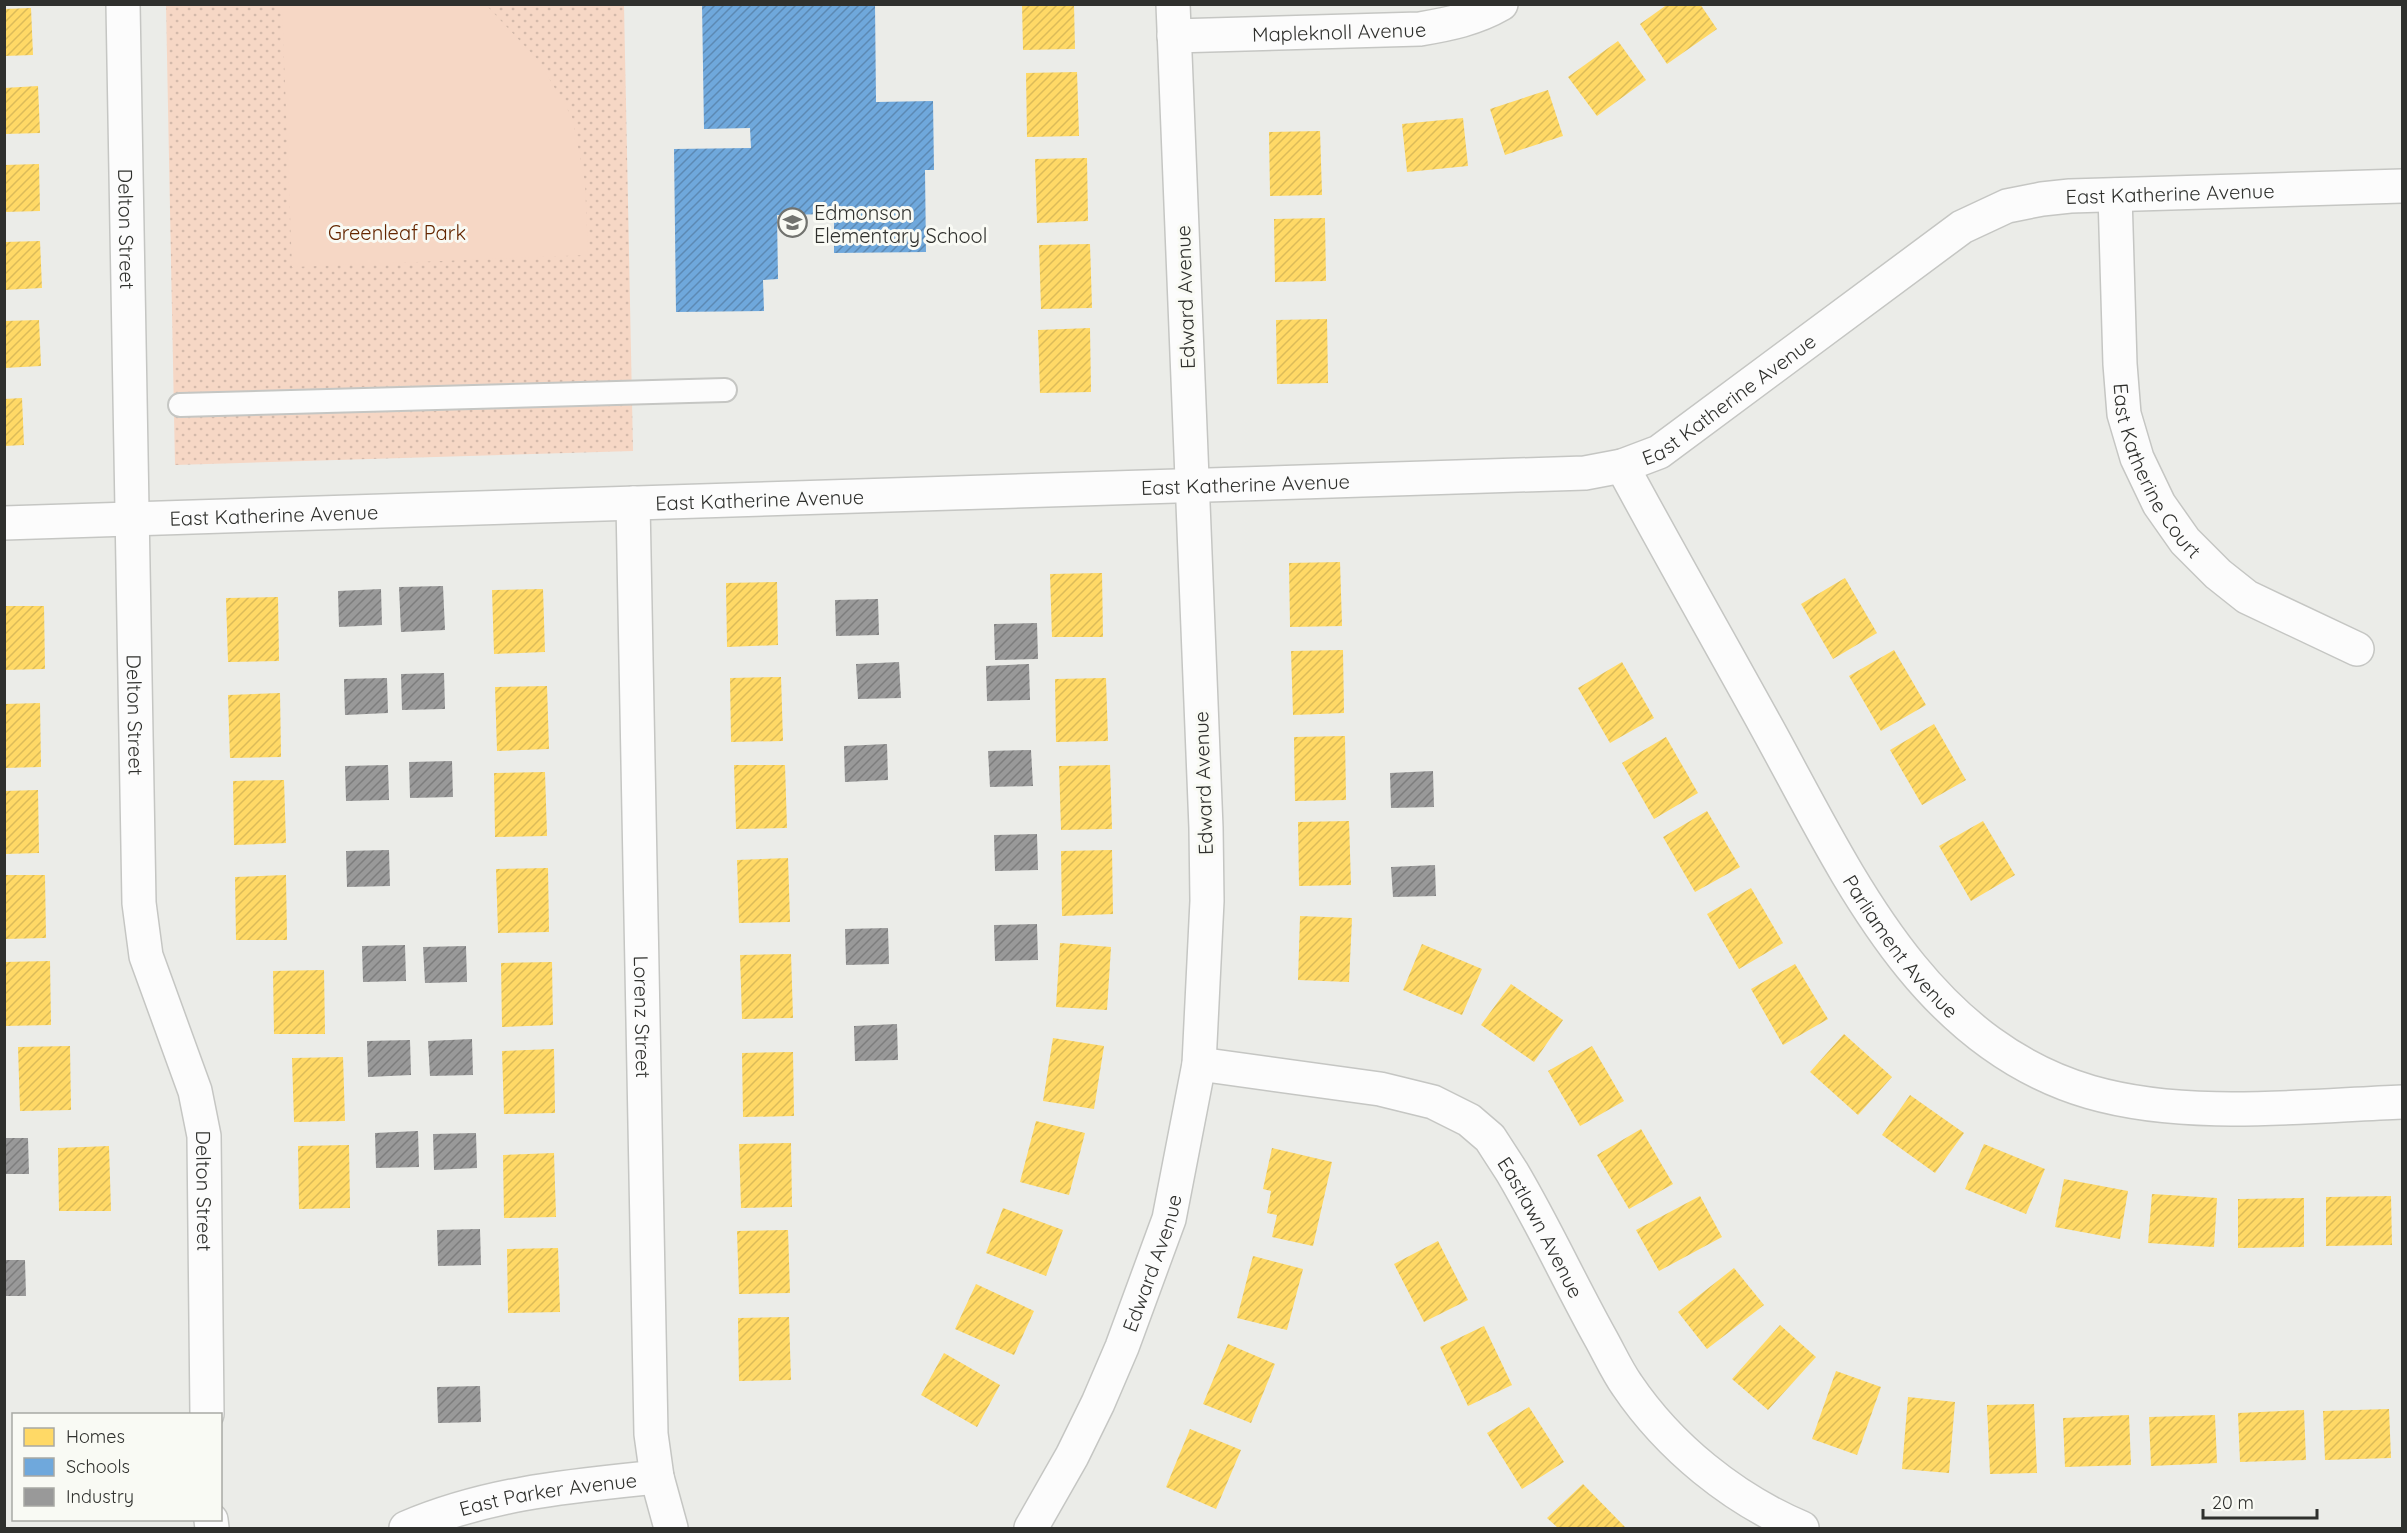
<svg xmlns="http://www.w3.org/2000/svg" width="2407" height="1533" font-family="Quicksand,sans-serif">
<style>
.grass{fill:url(#grass-dots)}
.pitch{fill:#f6d7c5}
.homes{fill:url(#homes-hatch)}
.schools{fill:url(#schools-hatch)}
.industry{fill:url(#industry-hatch)}
.lines{fill:none;stroke-linecap:round;stroke-linejoin:round}
.service-casing{stroke:#c5c6c3;stroke-width:26}
.minor-casing{stroke:#c5c6c3;stroke-width:36}
.service{stroke:#fcfcfc;stroke-width:22}
.minor{stroke:#fcfcfc;stroke-width:33}
.labels{text-anchor:middle;dominant-baseline:central;stroke-width:6;stroke-linejoin:round;paint-order:stroke}
.street-label{font-size:20px;fill:#2f302d;stroke:#f9faf4}
.poi-label{font-size:20px;fill:#2f302d;stroke:#f9faf4;text-anchor:start}
.park-label{font-size:20px;fill:#642600;stroke:#f9faf4}
</style>
<defs>
<pattern id="grass-dots" width="8" height="8" patternUnits="userSpaceOnUse" patternTransform="scale(1.5)"><rect width="8" height="8" fill="#f6d7c5"/><path d="M2 2h.1M6 6h.1" fill="none" stroke="#d3b9aa" stroke-width="1.8" stroke-linecap="round"/></pattern>
<pattern id="homes-hatch" width="6" height="6" patternUnits="userSpaceOnUse" patternTransform="scale(1.5)"><rect width="6" height="6" fill="#ffd966"/><path d="M-1 1l2-2M0 6l6-6M5 7l2-2" fill="none" stroke="#dbbb59"/></pattern>
<pattern id="schools-hatch" width="6" height="6" patternUnits="userSpaceOnUse" patternTransform="scale(1.5)"><rect width="6" height="6" fill="#6fa8dc"/><path d="M-1 1l2-2M0 6l6-6M5 7l2-2" fill="none" stroke="#5c89b3"/></pattern>
<pattern id="industry-hatch" width="6" height="6" patternUnits="userSpaceOnUse" patternTransform="scale(1.5)"><rect width="6" height="6" fill="#999"/><path d="M-1 1l2-2M0 6l6-6M5 7l2-2" fill="none" stroke="#7d7d7d"/></pattern>
</defs>
<rect width="100%" height="100%" fill="#ebece8"/>
<polygon class="grass" points="166,5 624,5 633,451 175,465"/>
<polygon class="pitch" points="481,4 489,8 538,60 572,117 585,182 588,255 292,267 282,5"/>
<g class="homes">
<polygon points="1022,4 1074,4 1075,49 1023,50"/>
<polygon points="1668,4 1700,4 1717,29 1667,64 1640,24"/>
<polygon points="31,8 33,55 4,56 4,9"/>
<polygon points="1618,41 1646,80 1597,116 1568,77"/>
<polygon points="1077,72 1079,136 1027,137 1026,73"/>
<polygon points="38,86 40,133 4,134 4,88"/>
<polygon points="1548,90 1563,136 1505,155 1490,109"/>
<polygon points="1463,118 1468,166 1407,172 1402,124"/>
<polygon points="1320,131 1322,195 1270,196 1269,132"/>
<polygon points="1087,158 1088,221 1037,223 1035,159"/>
<polygon points="39,164 40,211 4,212 4,165"/>
<polygon points="1325,218 1326,281 1275,282 1274,219"/>
<polygon points="40,241 42,288 4,290 4,242"/>
<polygon points="1090,244 1092,308 1041,309 1039,245"/>
<polygon points="1327,319 1328,383 1277,384 1276,320"/>
<polygon points="39,320 41,366 4,368 4,321"/>
<polygon points="1090,328 1091,392 1040,393 1038,330"/>
<polygon points="22,398 24,445 4,446 4,399"/>
<polygon points="1340,562 1342,626 1290,627 1289,563"/>
<polygon points="1102,573 1103,637 1052,637 1050,574"/>
<polygon points="1845,578 1877,633 1833,659 1801,604"/>
<polygon points="777,582 778,645 727,647 726,583"/>
<polygon points="543,589 545,652 494,654 492,590"/>
<polygon points="278,597 279,661 228,662 226,598"/>
<polygon points="4,606 44,606 45,669 4,670"/>
<polygon points="1343,650 1344,713 1293,715 1291,651"/>
<polygon points="1894,650 1926,705 1881,731 1849,676"/>
<polygon points="1622,662 1654,718 1610,743 1578,688"/>
<polygon points="781,677 783,741 731,742 730,678"/>
<polygon points="1106,678 1108,741 1056,742 1055,679"/>
<polygon points="547,686 549,749 497,751 495,687"/>
<polygon points="280,693 281,757 230,758 228,695"/>
<polygon points="40,703 41,767 4,768 4,704"/>
<polygon points="1934,724 1966,780 1922,805 1890,750"/>
<polygon points="1345,736 1346,800 1295,801 1294,737"/>
<polygon points="1666,737 1698,793 1654,819 1622,763"/>
<polygon points="734,765 785,765 787,828 736,829"/>
<polygon points="1110,765 1112,829 1061,830 1059,766"/>
<polygon points="545,772 547,836 495,837 494,773"/>
<polygon points="284,780 286,843 234,845 233,781"/>
<polygon points="38,790 39,853 4,854 4,791"/>
<polygon points="1707,811 1740,867 1695,892 1663,837"/>
<polygon points="1349,821 1351,885 1299,886 1298,822"/>
<polygon points="1983,821 2015,875 1971,901 1939,846"/>
<polygon points="1112,850 1113,914 1062,916 1061,851"/>
<polygon points="788,858 790,922 739,923 737,860"/>
<polygon points="548,868 549,932 498,933 496,869"/>
<polygon points="4,875 45,875 46,938 4,939"/>
<polygon points="286,875 287,940 236,940 235,877"/>
<polygon points="1751,888 1783,943 1739,969 1707,914"/>
<polygon points="1300,916 1352,918 1349,982 1298,980"/>
<polygon points="1060,943 1111,947 1107,1010 1056,1007"/>
<polygon points="1422,944 1482,969 1462,1015 1403,990"/>
<polygon points="791,954 793,1018 742,1019 740,955"/>
<polygon points="50,961 51,1025 4,1026 4,962"/>
<polygon points="552,962 553,1025 502,1027 501,963"/>
<polygon points="1795,964 1828,1019 1783,1045 1751,989"/>
<polygon points="324,970 325,1034 274,1034 273,971"/>
<polygon points="1511,984 1563,1020 1534,1062 1481,1025"/>
<polygon points="1844,1034 1892,1077 1858,1115 1810,1072"/>
<polygon points="1053,1038 1104,1046 1094,1109 1043,1101"/>
<polygon points="70,1046 71,1110 20,1111 18,1047"/>
<polygon points="1592,1046 1624,1101 1580,1126 1548,1071"/>
<polygon points="554,1049 555,1113 504,1114 502,1051"/>
<polygon points="793,1052 794,1116 743,1117 742,1053"/>
<polygon points="343,1057 345,1121 294,1122 292,1058"/>
<polygon points="1910,1095 1964,1133 1935,1173 1882,1135"/>
<polygon points="1036,1121 1085,1133 1069,1195 1020,1182"/>
<polygon points="1641,1129 1673,1184 1629,1209 1597,1155"/>
<polygon points="791,1143 792,1207 741,1208 739,1144"/>
<polygon points="1984,1144 2045,1169 2026,1214 1965,1189"/>
<polygon points="349,1145 350,1208 299,1209 298,1146"/>
<polygon points="109,1146 111,1211 59,1211 58,1148"/>
<polygon points="1272,1148 1332,1162 1313,1246 1272,1237 1277,1215 1267,1213 1271,1191 1263,1189"/>
<polygon points="554,1153 556,1217 504,1218 503,1155"/>
<polygon points="2064,1179 2128,1191 2120,1239 2055,1227"/>
<polygon points="2152,1194 2217,1198 2214,1247 2148,1243"/>
<polygon points="1700,1196 1722,1237 1659,1271 1636,1230"/>
<polygon points="2391,1196 2392,1245 2326,1246 2326,1197"/>
<polygon points="2304,1198 2304,1247 2238,1248 2238,1199"/>
<polygon points="1003,1208 1063,1230 1046,1276 986,1253"/>
<polygon points="788,1230 790,1293 739,1294 737,1231"/>
<polygon points="1438,1241 1468,1300 1424,1322 1394,1264"/>
<polygon points="558,1248 560,1312 508,1313 507,1249"/>
<polygon points="1253,1256 1303,1269 1287,1330 1237,1318"/>
<polygon points="1734,1268 1764,1305 1707,1349 1678,1312"/>
<polygon points="976,1284 1034,1311 1014,1355 955,1329"/>
<polygon points="789,1317 791,1380 739,1381 738,1318"/>
<polygon points="1780,1325 1816,1357 1768,1410 1732,1379"/>
<polygon points="1484,1326 1512,1385 1468,1406 1440,1347"/>
<polygon points="1228,1344 1275,1364 1251,1423 1203,1404"/>
<polygon points="944,1353 1000,1385 977,1427 921,1395"/>
<polygon points="1836,1371 1881,1387 1857,1455 1812,1439"/>
<polygon points="1908,1397 1955,1402 1949,1473 1902,1469"/>
<polygon points="2034,1404 2037,1473 1990,1474 1987,1405"/>
<polygon points="1529,1407 1564,1462 1522,1489 1487,1433"/>
<polygon points="2389,1409 2391,1458 2325,1460 2323,1411"/>
<polygon points="2304,1410 2306,1460 2240,1462 2238,1413"/>
<polygon points="2129,1415 2131,1465 2065,1467 2063,1418"/>
<polygon points="2215,1415 2217,1463 2151,1466 2149,1417"/>
<polygon points="1190,1429 1241,1450 1216,1509 1166,1487"/>
<polygon points="1583,1484 1626,1528 1558,1528 1547,1518"/>
</g>
<polygon class="schools" points="702,4 875,4 876,102 933,101 934,170 925,170 926,252 834,253 834,214 777,215 778,279 763,280 764,311 676,312 674,149 751,148 750,128 704,129"/>
<g class="industry">
<polygon points="443,586 445,630 401,632 399,587"/>
<polygon points="381,589 382,625 339,627 338,591"/>
<polygon points="878,599 879,635 836,636 835,600"/>
<polygon points="1037,623 1038,659 995,660 994,624"/>
<polygon points="899,662 901,698 858,699 856,664"/>
<polygon points="1029,664 1030,700 987,701 986,666"/>
<polygon points="444,673 445,709 402,710 401,674"/>
<polygon points="387,678 388,713 345,715 344,679"/>
<polygon points="887,744 888,780 845,782 844,746"/>
<polygon points="1031,750 1033,786 990,787 988,751"/>
<polygon points="452,761 453,797 410,798 409,762"/>
<polygon points="388,765 389,800 346,801 345,766"/>
<polygon points="1433,771 1434,807 1391,808 1390,773"/>
<polygon points="1037,834 1038,870 995,871 994,835"/>
<polygon points="389,850 390,886 347,887 346,851"/>
<polygon points="1435,865 1436,896 1393,897 1391,867"/>
<polygon points="1037,924 1038,960 995,961 994,925"/>
<polygon points="888,928 889,964 846,965 845,929"/>
<polygon points="405,945 406,981 363,982 362,946"/>
<polygon points="466,946 467,982 425,983 423,947"/>
<polygon points="897,1024 898,1060 855,1061 854,1026"/>
<polygon points="472,1039 473,1075 430,1076 428,1041"/>
<polygon points="410,1040 411,1075 368,1077 367,1041"/>
<polygon points="418,1131 419,1167 376,1168 375,1133"/>
<polygon points="476,1133 477,1168 434,1170 433,1134"/>
<polygon points="4,1138 28,1138 29,1174 4,1174"/>
<polygon points="480,1229 481,1265 438,1266 437,1230"/>
<polygon points="4,1260 25,1260 26,1296 4,1296"/>
<polygon points="480,1386 481,1422 438,1423 437,1387"/>
</g>
<g class="lines">
<defs>
<polyline id="service" points="180,405 725,390"/>
<g id="minor">
<path id="s1" d="M123,4L139,903L146,956L195,1091L204,1136L207,1414"/>
<path id="s2" d="M1174,36L1420,29C1449,24 1475,19 1501,4"/>
<path id="s3" d="M2115,195L2120,364L2124,414L2137,458L2159,504L2185,541L2218,574L2247,597L2357,649"/>
<path id="s4" d="M1622,466C1669,553 1718,639 1766,726C1845,869 1919,1042 2090,1092C2187,1120 2303,1106 2402,1102"/>
<path id="s5" d="M633,503L651,1434L657,1477L671,1528"/>
<path id="s6" d="M4,523L1585,473L1622,466L1659,452L1962,227L2007,206L2042,199L2070,196L2402,186"/>
<path id="s7" d="M1199,1064L1380,1089L1433,1102L1469,1120L1490,1138L1512,1172C1544,1226 1570,1283 1600,1337C1609,1353 1617,1371 1627,1385C1669,1447 1733,1499 1802,1528"/>
<polyline points="211,1520 212,1528"/>
<path id="s8" d="M406,1528C488,1493 570,1486 657,1477"/>
<path id="s9" d="M1031,1528L1072,1456L1098,1403L1122,1347L1169,1219L1199,1064L1207,901L1206,828L1173,4"/>
</g>
</defs>
<use href="#service" class="service-casing"/>
<use href="#minor" class="minor-casing"/>
<use href="#service" class="service"/>
<use href="#minor" class="minor"/>
</g>
<defs>
<symbol id="school-ring" viewBox="-11 -11 22 22"><circle r="9.5" fill="#f9faf4" stroke="#71726e" stroke-width="1.5"/><path d="M0-5L7-2L0 1L-7-2ZM-4 1L0 2.5L4 1V4Q0 6-4 4Z" fill="#71726e"/></symbol>
</defs>
<g fill-rule="evenodd">
<use href="#school-ring" x="776" y="206" width="33" height="33"/>
</g>
<g class="labels">
<g class="street-label">
<text stroke="none"><textPath href="#s2" startOffset="165">Mapleknoll Avenue</textPath></text>
<text stroke="none"><textPath href="#s6" startOffset="2250">East Katherine Avenue</textPath></text>
<text stroke="none"><textPath href="#s1" startOffset="225">Delton Street</textPath></text>
<text transform="translate(1185 297) rotate(-92)">Edward Avenue</text>
<text stroke="none"><textPath href="#s6" startOffset="1746">East Katherine Avenue</textPath></text>
<text stroke="none"><textPath href="#s3" startOffset="284">East Katherine Court</textPath></text>
<text stroke="none"><textPath href="#s6" startOffset="1242">East Katherine Avenue</textPath></text>
<text stroke="none"><textPath href="#s6" startOffset="756">East Katherine Avenue</textPath></text>
<text stroke="none"><textPath href="#s6" startOffset="270">East Katherine Avenue</textPath></text>
<text stroke="none"><textPath href="#s1" startOffset="711">Delton Street</textPath></text>
<text transform="translate(1203 783) rotate(-92)">Edward Avenue</text>
<text stroke="none"><textPath href="#s4" startOffset="556">Parliament Avenue</textPath></text>
<text stroke="none"><textPath href="#s5" startOffset="514">Lorenz Street</textPath></text>
<text stroke="none"><textPath href="#s1" startOffset="1197">Delton Street</textPath></text>
<text stroke="none"><textPath href="#s7" startOffset="408">Eastlawn Avenue</textPath></text>
<text stroke="none"><textPath href="#s9" startOffset="292">Edward Avenue</textPath></text>
<text stroke="none"><textPath href="#s8" startOffset="147">East Parker Avenue</textPath></text>
</g>
<g class="poi-label">
<text x="814" y="212">Edmonson<tspan x="814" dy="23">Elementary School</tspan></text>
</g>
<g class="park-label">
<text x="397" y="232">Greenleaf Park</text>
</g>
</g>
<rect width="2407" height="1533" fill="none" stroke="#2f302d" stroke-width="12"/>
<rect x="12" y="1413" width="210" height="108" fill="#f9faf4" stroke="#a8a9a4" stroke-width="1.5"/>
<rect x="24" y="1428" width="30" height="18" fill="#ffd966" stroke="#a8a9a4" stroke-width="1.5"/>
<text x="66" y="1443" font-size="18" fill="#2f302d">Homes</text>
<rect x="24" y="1458" width="30" height="18" fill="#6fa8dc" stroke="#a8a9a4" stroke-width="1.5"/>
<text x="66" y="1473" font-size="18" fill="#2f302d">Schools</text>
<rect x="24" y="1488" width="30" height="18" fill="#999999" stroke="#a8a9a4" stroke-width="1.5"/>
<text x="66" y="1503" font-size="18" fill="#2f302d">Industry</text>
<path d="M2203 1509v9h114v-9" fill="none" stroke="#2f302d" stroke-width="3"/>
<text x="2212" y="1509" font-size="18" fill="#2f302d" stroke="#f9faf4" stroke-width="4.5" paint-order="stroke">20 m</text>
</svg>
